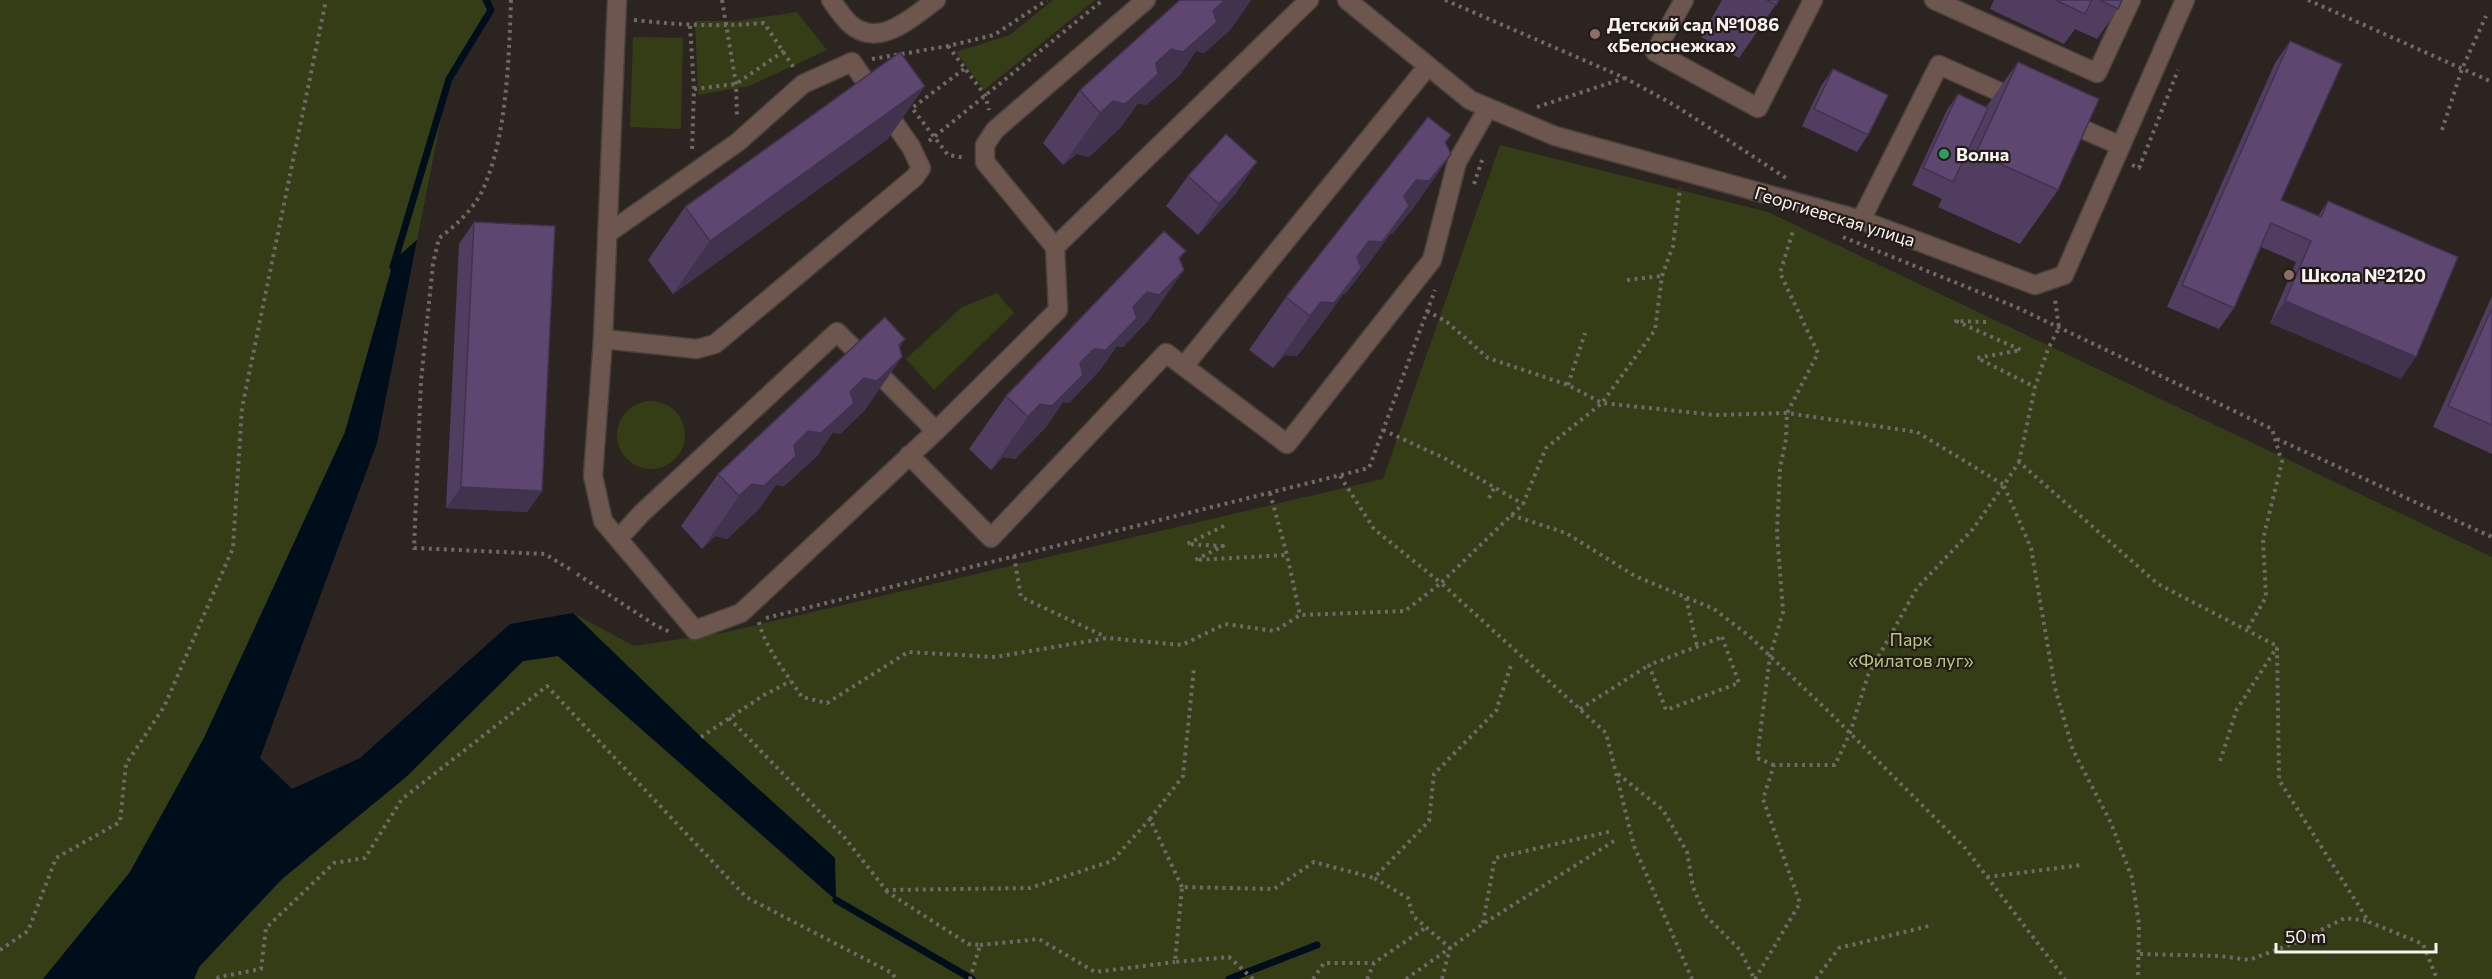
<svg xmlns="http://www.w3.org/2000/svg" width="2492" height="979" font-family="Commissioner,sans-serif">
<style>
.green{fill:#353d17}
.water{fill:#000e1c}
.lines{fill:none;stroke-linecap:round;stroke-linejoin:round}
.stream{stroke:#000e1c;stroke-width:7}
.minor-casing{stroke:#49413e;stroke-width:21}
.path{stroke:#706966;stroke-width:4;stroke-dasharray:3 4.5;stroke-linecap:butt}
.minor{stroke:#6c564e;stroke-width:18}
.wall{fill:#503d60}
.shaded-wall{fill:#41324e}
.building{fill:#5d4770;stroke:#41324e;stroke-width:1.5}
.education-dot{fill:#8d6e63;stroke:#221b18;stroke-width:2}
.leisure-dot{fill:#2e9e5b;stroke:#221b18;stroke-width:2}
.labels{text-anchor:middle;dominant-baseline:central;stroke-width:4.5;stroke-linejoin:round;paint-order:stroke}
.poi-label{font-size:18px;font-weight:bold;fill:#f8f2f0;stroke:#221b18;text-anchor:start}
.street-label{font-size:18px;fill:#f8f2f0;stroke:#221b18}
.park-label{font-size:18px;fill:#b5c87d;stroke:#221b18}
</style>
<rect width="100%" height="100%" fill="#2c2421"/>
<g class="green">
<polygon points="0,0 485,0 491,10 449,79 417,240 394,260 345,432 204,738 130,872 43,979 0,979"/>
<polygon points="1053,0 1095,0 984,90 956,52 1010,35"/>
<polygon points="797,12 827,50 749,86 698,95 695,21 736,21"/>
<polygon points="633,37 683,38 681,129 630,127"/>
<polygon points="1500,145 1768,212 2492,557 2492,979 194,979 199,967 282,879 406,777 523,661 559,656 835,900 701,737 573,613 634,646 727,632 1383,479"/>
<polygon points="997,293 1014,313 934,390 906,359 962,307"/>
<circle cx="651" cy="435" r="34"/>
</g>
<polygon class="water" points="417,240 377,443 260,758 292,789 360,758 510,624 573,613 701,737 835,858 836,900 558,656 523,661 406,777 282,879 199,967 194,979 43,979 130,872 204,738 345,432 394,260"/>
<g class="lines">
<g class="stream">
<polyline points="393,267 449,79 491,10 486,0"/>
<polyline points="836,900 972,979"/>
<polyline points="1229,979 1317,945"/>
</g>
<defs>
<g id="minor">
<polyline points="617,0 603,339 593,476 603,521 695,630 741,613 936,431 1058,310 1055,247 1309,0"/>
<path d="M831,0C836,7 842,16 849,23C878,50 911,18 936,0"/>
<polyline points="1347,0 1470,100 1555,136 1861,220 2035,285 2064,275 2185,0"/>
<polyline points="1684,0 1655,52 1758,108 1813,0"/>
<polyline points="1934,0 2097,73 2131,0"/>
<polyline points="2062,120 2121,146"/>
<polyline points="1861,220 1939,65 2018,100"/>
<polyline points="1055,247 985,162 985,145 995,130 1146,0"/>
<polyline points="603,339 697,349 715,344 915,177 921,168 911,147 852,62 803,84 738,142 607,234"/>
<polyline points="1184,366 1428,66"/>
<polyline points="909,455 991,538 1166,353 1287,444 1432,260 1457,162 1488,108"/>
<polyline points="619,538 642,513 837,332 936,431"/>
</g>
</defs>
<use href="#minor" class="minor-casing"/>
<g class="path">
<path d="M511,0C509,56 507,130 486,182C478,205 458,224 439,238L433,264L421,381L414,548L545,554L571,570"/>
<polyline points="722,0 736,84 737,117"/>
<polyline points="1445,0 1625,78 1676,106 1786,178"/>
<polyline points="2308,0 2492,82"/>
<path d="M634,20C679,25 720,27 764,23L794,68"/>
<polyline points="690,26 694,89 692,151"/>
<polyline points="948,46 985,95 989,110"/>
<polyline points="872,59 948,46 994,35 1047,0"/>
<polyline points="964,69 912,108 948,155 966,158"/>
<polyline points="694,89 736,84 784,51"/>
<polyline points="1537,107 1625,78"/>
<polyline points="2442,130 2462,69 2486,16"/>
<polyline points="929,141 1103,0"/>
<polyline points="2132,165 2139,168 2178,70"/>
<polyline points="1474,184 1482,160"/>
<polyline points="1843,237 2016,307 2272,429 2282,462 2263,539 2266,597 2247,630"/>
<polyline points="1627,280 1662,276"/>
<polyline points="1427,311 1447,322 1488,358 1568,385 1602,403 1655,330 1662,276 1673,246 1680,188"/>
<polyline points="1986,322 1956,321 2021,350 1977,358 2035,387"/>
<polyline points="1568,385 1585,333"/>
<polyline points="1383,430 1444,458 1523,504"/>
<polyline points="2277,439 2492,537"/>
<polyline points="2019,462 2035,387 2048,349 2059,328 2055,299"/>
<polyline points="1340,476 1374,529 1441,583 1523,504 1546,448 1602,403 1715,415 1787,413 1917,432 2004,485 2019,462 2158,584 2277,646 2279,780 2369,922 2423,944 2437,979"/>
<polyline points="2004,486 2031,548 2055,688 2073,750 2111,823 2132,878 2139,924 2138,979"/>
<polyline points="1270,493 1287,555 1300,615"/>
<polyline points="1489,498 1494,488"/>
<polyline points="1511,515 1566,533 1635,576 1714,609 1748,635 1827,710 1965,848 2065,979"/>
<polyline points="1224,526 1187,544 1223,546 1195,560 1287,555"/>
<polyline points="1014,556 1021,597 1106,637"/>
<polyline points="577,574 655,625 670,632"/>
<polyline points="1686,598 1697,646"/>
<polyline points="766,618 1369,468 1435,290"/>
<path d="M759,622C765,648 787,674 802,697L827,703L908,652L995,657L1107,638L1182,645L1225,624L1275,631L1300,615L1405,611L1441,583L1606,733L1634,846L1692,979"/>
<polygon points="1722,637 1739,683 1666,710 1649,665"/>
<polyline points="1580,709 1649,665"/>
<polyline points="729,718 845,838 886,890 1030,888 1112,861 1150,819"/>
<polyline points="701,737 764,695 791,681"/>
<polyline points="2220,761 2237,709 2277,647"/>
<polyline points="1774,765 1757,758 1770,656 1783,612 1777,533 1780,468 1786,439 1787,413 1818,353 1780,273 1793,231"/>
<polyline points="1618,774 1663,810 1687,852 1693,887 1705,915 1740,950 1754,978"/>
<polyline points="1987,877 2082,865"/>
<polyline points="1182,887 1150,819 1183,776 1194,668"/>
<polyline points="886,891 968,944 980,945 970,979"/>
<polyline points="1483,923 1495,858 1612,831"/>
<polyline points="980,945 1039,939 1095,972 1175,962"/>
<polyline points="0,950 28,931 56,858 120,822 126,764 164,707 233,548 242,408 326,0"/>
<polyline points="2140,954 2221,956 2249,960 2295,943 2345,918 2368,921"/>
<polyline points="217,979 219,977 261,969 266,928 334,863 365,858 402,799 547,686 746,897 892,973 896,979"/>
<polyline points="1253,979 1229,957 1175,962 1182,887 1274,889 1314,862 1374,878"/>
<polyline points="1313,979 1324,963 1374,963"/>
<polyline points="1367,979 1374,963 1425,928"/>
<polyline points="1406,979 1450,948 1413,916 1408,898 1374,878 1429,821 1434,774 1496,711 1512,662"/>
<polyline points="1442,979 1450,948 1483,924 1614,841"/>
<polyline points="1755,979 1800,903 1763,799 1774,765 1835,765 1850,733 1868,675 1917,588 1973,529 2004,485"/>
<polyline points="1816,979 1839,948 1933,925"/>
</g>
<use href="#minor" class="minor"/>
</g>
<g class="wall">
<polygon points="1180,0 1251,0 1230,30 1204,53 1196,51 1180,75 1146,105 1138,103 1121,127 1089,157 1077,154 1063,165 1043,143 1080,90"/>
<polygon points="1722,0 1779,0 1739,58 1701,37"/>
<polygon points="1994,0 2122,0 2118,9 2097,39 2075,29 2064,44 1990,9"/>
<polygon points="2290,41 2281,200 2318,216 2328,201 2401,379 2270,323 2296,262 2261,247 2234,308 2219,329 2167,307 2275,63"/>
<polygon points="2018,62 2058,190 2020,244 1938,207 1942,199 1912,185 1947,110 1958,94 1986,107"/>
<polygon points="1833,69 1868,135 1857,152 1802,126 1821,86"/>
<polygon points="1451,135 1446,143 1451,154 1414,207 1392,234 1390,234 1372,259 1345,294 1343,294 1324,321 1297,356 1285,355 1273,368 1249,350 1286,297"/>
<polygon points="888,139 673,294 648,260 685,207"/>
<polygon points="1188,176 1236,193 1198,235 1166,206"/>
<polygon points="474,222 542,491 527,512 446,508 459,244"/>
<polygon points="1180,259 1184,270 1147,322 1123,347 1117,346 1100,370 1069,403 1063,402 1046,427 1015,459 1003,457 991,470 969,449 1006,396"/>
<polygon points="2492,296 2492,454 2433,427"/>
<polygon points="905,339 900,347 865,410 840,434 833,432 817,456 784,486 776,485 759,509 727,539 715,536 702,549 681,526 718,474"/>
</g>
<g class="shaded-wall">
<polygon points="1225,0 1251,0 1230,30 1204,53 1196,51 1180,75 1146,105 1138,103 1121,127 1089,157 1077,154 1063,165 1100,113"/>
<polygon points="925,86 888,139 673,294 710,241"/>
<polygon points="1451,135 1419,181 1451,154 1414,207 1392,234 1390,234 1372,259 1345,294 1343,294 1324,321 1297,356 1285,355 1273,368 1310,316"/>
<polygon points="1257,162 1236,193 1198,235 1219,204"/>
<polygon points="1186,251 1156,294 1184,270 1147,322 1123,347 1117,346 1100,370 1069,403 1063,402 1046,427 1015,459 1003,457 991,470 1028,417"/>
<polygon points="2285,301 2416,357 2401,379 2270,323"/>
<polygon points="905,339 876,381 902,357 865,410 840,434 833,432 817,456 784,486 776,485 759,509 727,539 715,536 702,549 739,496"/>
<polygon points="461,487 542,491 527,512 446,508"/>
</g>
<g class="building">
<polygon points="1180,0 1225,0 1213,11 1217,22 1183,52 1171,49 1156,63 1158,74 1125,104 1113,101 1100,113 1080,90"/>
<polygon points="1767,0 1779,0 1776,5"/>
<polygon points="2056,0 2092,0 2085,14"/>
<polygon points="2100,0 2122,0 2118,9"/>
<polygon points="2290,41 2342,64 2281,200 2321,217 2328,201 2458,257 2416,357 2285,301 2311,241 2271,223 2234,308 2182,285"/>
<polygon points="900,52 925,86 710,241 685,207"/>
<polygon points="2018,62 2099,99 2058,190 1976,153"/>
<polygon points="1833,69 1888,95 1868,135 1814,109"/>
<polygon points="1958,94 1988,108 1953,182 1923,168"/>
<polygon points="1428,117 1451,135 1445,142 1451,154 1429,181 1416,180 1404,196 1409,206 1382,242 1369,241 1357,257 1361,268 1334,303 1321,302 1310,316 1286,297"/>
<polygon points="1226,134 1257,162 1219,204 1188,176"/>
<polygon points="474,222 555,226 542,491 461,487"/>
<polygon points="1164,231 1186,251 1179,258 1184,270 1159,295 1147,292 1133,307 1137,318 1106,350 1094,349 1080,363 1083,375 1052,406 1040,404 1028,417 1006,396"/>
<polygon points="2492,308 2492,425 2448,406"/>
<polygon points="885,317 905,339 899,345 902,357 877,381 864,378 850,392 854,403 821,433 808,431 794,445 796,456 764,486 752,484 739,496 718,474"/>
</g>
<g class="education-dot">
<circle cx="1595" cy="34" r="6"/>
<circle cx="2289" cy="275" r="6"/>
</g>
<circle class="leisure-dot" cx="1944" cy="154" r="6"/>
<g class="labels">
<g class="poi-label">
<text x="1607" y="24">Детский сад №1086<tspan x="1607" dy="21">«Белоснежка»</tspan></text>
<text x="1956" y="154">Волна</text>
<text x="2301" y="275">Школа №2120</text>
</g>
<g class="street-label">
<text transform="translate(1835 216) rotate(17)">Георгиевская улица</text>
</g>
<g class="park-label">
<text x="1911" y="639">Парк<tspan x="1911" dy="21">«Филатов луг»</tspan></text>
</g>
</g>
<path d="M2276 943v9h160v-9" fill="none" stroke="#f8f2f0" stroke-width="3"/>
<text x="2285" y="943" font-size="18" fill="#f8f2f0" stroke="#221b18" stroke-width="4.5" paint-order="stroke">50 m</text>
</svg>
